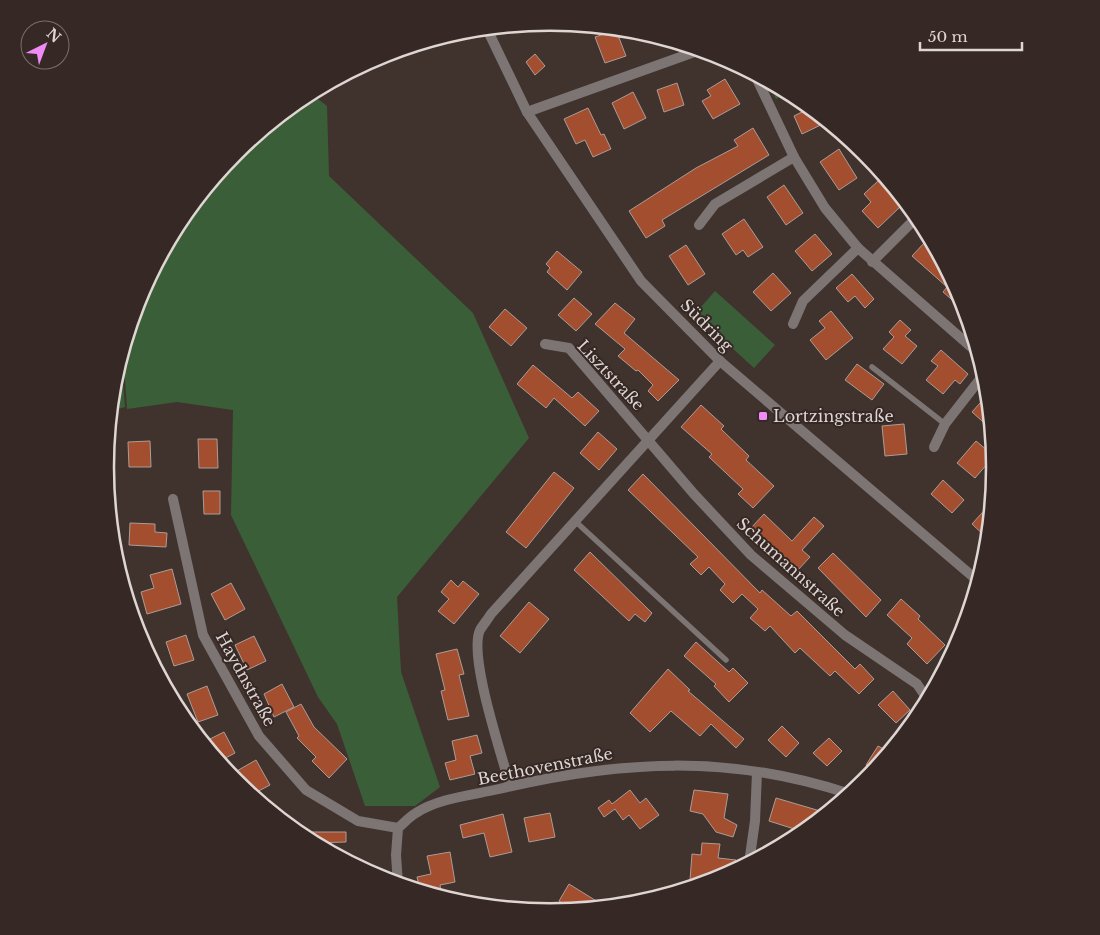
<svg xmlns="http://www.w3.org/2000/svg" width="1100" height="935" font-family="'Libre Baskerville',serif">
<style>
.green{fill:#3a5f38}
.building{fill:#a34e2e;stroke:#ac9c97}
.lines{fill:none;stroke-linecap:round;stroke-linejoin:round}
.lane{stroke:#7d7574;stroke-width:5.5}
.street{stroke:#7d7574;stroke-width:10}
.poi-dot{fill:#ef8bf6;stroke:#362925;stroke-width:2}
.labels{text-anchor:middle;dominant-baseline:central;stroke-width:4;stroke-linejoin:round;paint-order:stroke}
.street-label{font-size:16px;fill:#dfd6d3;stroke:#362925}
.poi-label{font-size:16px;fill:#dfd6d3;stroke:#362925;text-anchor:start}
.rim{fill:none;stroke:#dfd6d3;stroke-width:2.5}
</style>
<rect width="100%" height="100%" fill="#40332e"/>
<g class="green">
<polygon points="767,81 787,92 776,99"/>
<polygon points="310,93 327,106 329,176 473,313 529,438 397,597 401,672 440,787 415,806 365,806 337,724 318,697 231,515 233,410 177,402 127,409 123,350 139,297 180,220 236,153"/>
<polygon points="715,291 775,345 754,368 695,314"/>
<polygon points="121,357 125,407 111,411 110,415 114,380"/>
</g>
<g class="building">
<polygon points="616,30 626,56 605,63 595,37"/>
<polygon points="535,54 545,66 535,75 526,62"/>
<polygon points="725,79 740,104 713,119 702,101 711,96 707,90"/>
<polygon points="677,83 684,105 664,112 657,90"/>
<polygon points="633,92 646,118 624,129 612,103"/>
<polygon points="588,108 601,135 604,134 611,149 593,157 585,140 576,144 564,119"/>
<polygon points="810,108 827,122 802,134 794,116"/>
<polygon points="753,128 769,155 662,220 665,226 646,238 629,211 696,168 738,146 734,140"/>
<polygon points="839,149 857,178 839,190 820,162"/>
<polygon points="878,181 901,206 878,228 862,211 871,202 864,194"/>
<polygon points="784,185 803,213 786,225 767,197"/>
<polygon points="744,219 763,247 748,257 743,250 736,255 722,234"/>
<polygon points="815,234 832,254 812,271 795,251"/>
<polygon points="926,241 935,249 961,297 965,311 943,292 947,287 912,256"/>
<polygon points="686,245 705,274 688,285 669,256"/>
<polygon points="557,251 582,272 567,290 547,272 550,268 546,264"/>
<polygon points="773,273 791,293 771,311 753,292"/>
<polygon points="852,274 874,299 865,308 855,296 848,302 836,288"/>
<polygon points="574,298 592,314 576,331 558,315"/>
<polygon points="615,303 635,319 624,333 679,380 658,401 648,391 653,385 638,370 636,371 618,356 625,349 595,324"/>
<polygon points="505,309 527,328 511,346 489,327"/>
<polygon points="831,311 853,338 826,360 810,340 825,328 819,321"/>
<polygon points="900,320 911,330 905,336 917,346 902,364 883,349 894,337 889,332"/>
<polygon points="941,350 968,374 960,384 955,380 943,394 926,380 938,366 931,361"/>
<polygon points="857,364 884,384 872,400 845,380"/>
<polygon points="533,365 572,398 578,392 599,411 585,426 554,398 546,408 517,384"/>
<polygon points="988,394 989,405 991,429 972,412"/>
<polygon points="701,405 724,426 721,429 749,456 746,460 774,486 753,508 738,494 743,489 709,457 712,454 681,427"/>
<polygon points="904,424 907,454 885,456 882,426"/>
<polygon points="598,432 617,449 599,470 580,453"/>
<polygon points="198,439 217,439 218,468 199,468"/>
<polygon points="150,441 151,467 129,467 128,442"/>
<polygon points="976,441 994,456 975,478 957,463"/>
<polygon points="554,472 574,488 526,548 506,532"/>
<polygon points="643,474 760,593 762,590 791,616 797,611 855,669 860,664 874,679 859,694 835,671 830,676 800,648 795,653 770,626 765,631 750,618 758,609 742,594 733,603 720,590 725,584 709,567 701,575 690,564 698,557 628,490"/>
<polygon points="943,480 964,500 952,513 931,494"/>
<polygon points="203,491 220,491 220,514 204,514"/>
<polygon points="991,503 988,539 972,524"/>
<polygon points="764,514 792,541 814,517 824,526 802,550 810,557 797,571 751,528"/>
<polygon points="130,523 155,524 155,532 167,533 166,547 129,545"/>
<polygon points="590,552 652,613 645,622 635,614 629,621 574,570"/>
<polygon points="833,553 881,600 866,617 818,568"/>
<polygon points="172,569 181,604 147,614 141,592 154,588 150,575"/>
<polygon points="451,580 458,587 463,581 479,594 454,624 438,611 449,599 441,592"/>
<polygon points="231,583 245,609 225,620 211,594"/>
<polygon points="901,599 920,616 918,619 945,645 927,664 907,644 912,638 887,615"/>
<polygon points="529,602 549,619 520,653 500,636"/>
<polygon points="186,635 194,660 174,666 166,642"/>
<polygon points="254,636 266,661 247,670 235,645"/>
<polygon points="696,642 729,672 733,668 748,683 729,702 714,686 716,684 684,656"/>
<polygon points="457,649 464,674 459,675 469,716 448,720 441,691 445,690 436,654"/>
<polygon points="668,669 690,690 688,691 744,739 736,748 711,724 700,736 671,711 650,732 630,713"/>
<polygon points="282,684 294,707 274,717 264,694"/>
<polygon points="207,686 218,715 198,722 187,694"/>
<polygon points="893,691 910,710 896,723 878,705"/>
<polygon points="301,704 314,727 347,759 329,778 312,761 316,757 297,738 299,736 286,712"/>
<polygon points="782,726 799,743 786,757 768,740"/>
<polygon points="224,732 235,753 218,762 208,740"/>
<polygon points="477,735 482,753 470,756 475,774 450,780 445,763 456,760 452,741"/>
<polygon points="829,738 842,751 827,766 813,753"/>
<polygon points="878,746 889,752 874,770 866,765"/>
<polygon points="256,760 270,785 251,795 245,790 235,772"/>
<polygon points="630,790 640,803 646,798 659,815 640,829 629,815 623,820 615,809 604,817 598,808 609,800 612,804"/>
<polygon points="694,790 728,794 724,818 737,825 733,837 716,832 703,814 690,811"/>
<polygon points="776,798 827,813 804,832 769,821"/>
<polygon points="550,813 555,837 529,842 524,818"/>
<polygon points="503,814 512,852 490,857 484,833 463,838 460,825"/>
<polygon points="309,832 346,832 346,842 312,843 309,841"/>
<polygon points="702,843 720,844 718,858 736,860 735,871 708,882 690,880 692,854 701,855"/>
<polygon points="450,852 455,882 440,885 442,898 420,891 417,877 431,874 427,856"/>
<polygon points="569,884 606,907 574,910 559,901"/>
</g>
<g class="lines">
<g class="lane">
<polyline points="872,367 945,424"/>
<polyline points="575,521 726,660"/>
</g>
<g class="street">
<polyline points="487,29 527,112 641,281 720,361 978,581"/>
<polyline points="755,75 794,157 825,208 858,248 978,353"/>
<polyline points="527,112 700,50"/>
<polyline points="699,225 715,204 794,157"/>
<polyline points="872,262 917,217"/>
<polyline points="793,324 803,301 858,248"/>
<polyline points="545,344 569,348 694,494 751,555 845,635 917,684 928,700"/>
<polyline points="934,447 945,424 984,374"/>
<polyline points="173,499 203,635 259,736 306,790 358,821 398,828"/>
<path d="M510,786C502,755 468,656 480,630C483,625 488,619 491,614L720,361"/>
<polyline points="749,863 755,821 757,772"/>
<path d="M398,884L396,855L398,828C404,823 409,817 416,813C439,798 473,795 499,789C620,760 730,754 850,794"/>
</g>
</g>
<rect class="poi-dot" x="758" y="411" width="10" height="10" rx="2.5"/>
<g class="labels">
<g class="street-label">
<text transform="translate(707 325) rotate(45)">Südring</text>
<text transform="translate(611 375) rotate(47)">Lisztstraße</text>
<text transform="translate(791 567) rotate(42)">Schumannstraße</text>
<text transform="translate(246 679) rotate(61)">Haydnstraße</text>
<text transform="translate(545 766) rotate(-11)">Beethovenstraße</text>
</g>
<g class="poi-label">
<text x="773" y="416">Lortzingstraße</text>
</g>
</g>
<path d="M0 0H1100V935H0ZM114 467a436 436 0 1 1 872 0a436 436 0 1 1-872 0Z" fill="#362925" fill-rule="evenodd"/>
<path class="rim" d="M114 467a436 436 0 1 1 872 0a436 436 0 1 1-872 0Z"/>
<g transform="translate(45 45) rotate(42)"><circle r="24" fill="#362925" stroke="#7a6e6b"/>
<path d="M0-4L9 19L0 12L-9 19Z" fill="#ef8bf6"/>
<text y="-8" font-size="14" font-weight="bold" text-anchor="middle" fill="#dfd6d3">N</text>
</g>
<path d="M920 42v8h102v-8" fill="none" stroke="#dfd6d3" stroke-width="2.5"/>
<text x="928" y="42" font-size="15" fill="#dfd6d3" stroke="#362925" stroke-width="4" paint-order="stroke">50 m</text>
</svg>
